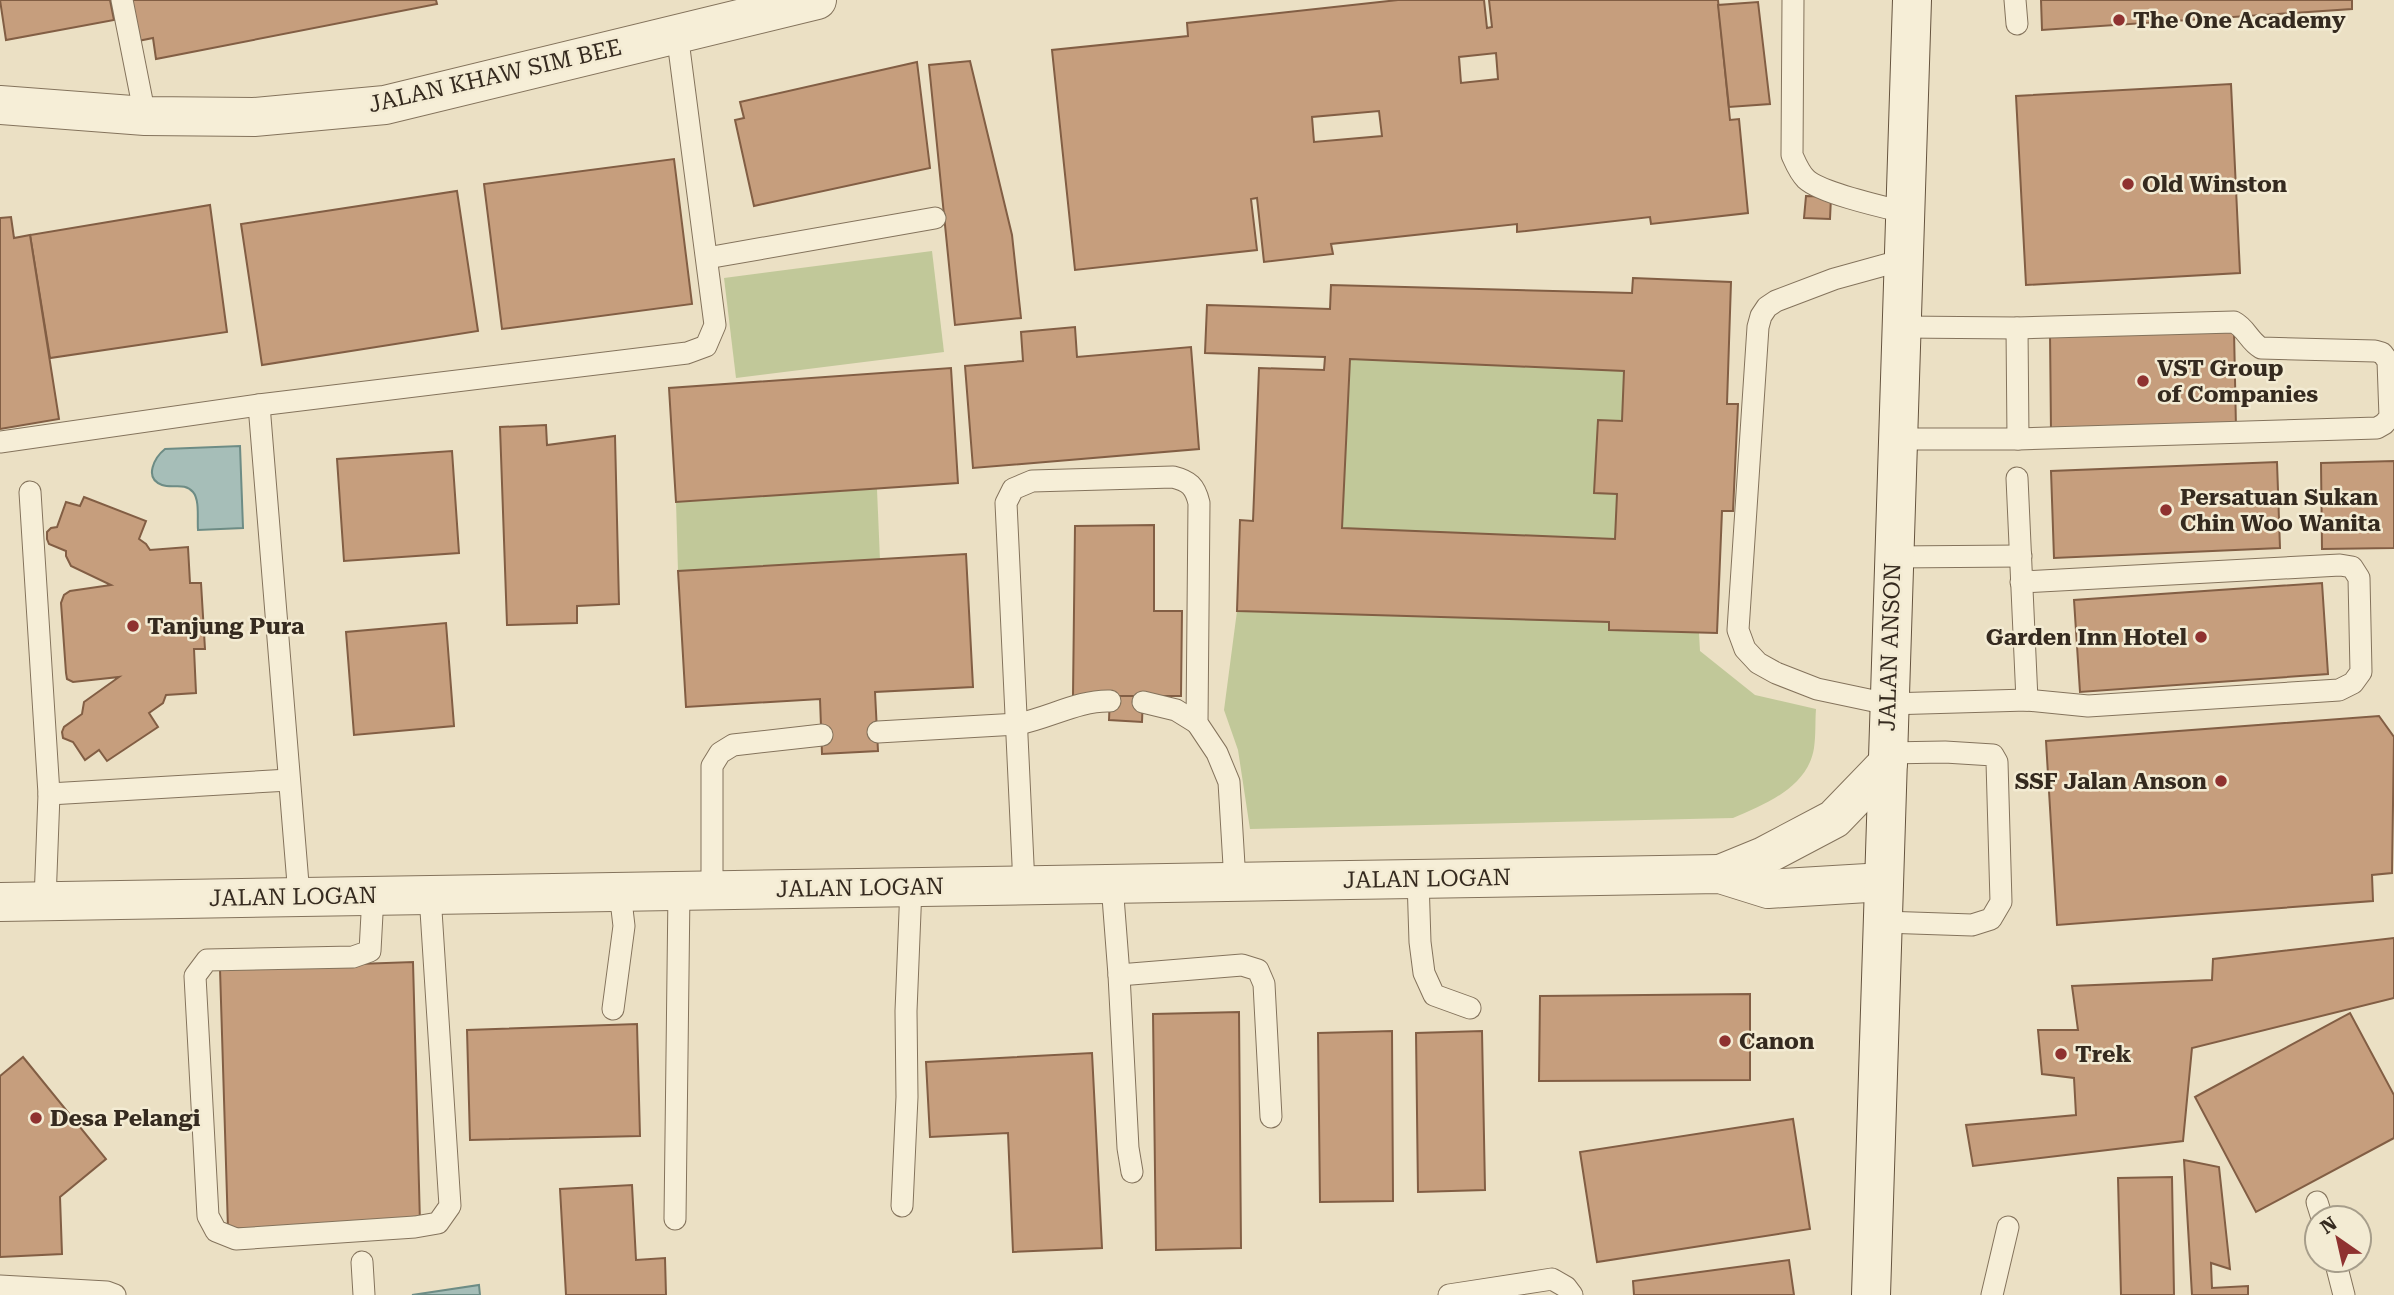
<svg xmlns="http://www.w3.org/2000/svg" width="2394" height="1295" font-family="'Roboto Serif',serif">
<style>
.green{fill:#c1c899}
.water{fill:#a6beb8;stroke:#6d8c85;stroke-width:2}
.building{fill:#c69e7d;stroke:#825e44;stroke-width:2;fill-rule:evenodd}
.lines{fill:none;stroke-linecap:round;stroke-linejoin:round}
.lane-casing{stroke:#84735c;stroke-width:23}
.street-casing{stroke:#84735c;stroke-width:40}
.secondary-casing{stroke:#66543f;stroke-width:40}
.lane{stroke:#f6eed7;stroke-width:21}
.street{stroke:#f6eed7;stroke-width:38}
.secondary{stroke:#f6eed7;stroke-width:38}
.poi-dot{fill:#8f3230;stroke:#f3ebd3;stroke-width:2.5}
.labels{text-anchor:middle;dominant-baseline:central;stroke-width:5;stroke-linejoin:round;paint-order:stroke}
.poi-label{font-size:23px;font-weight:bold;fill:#352a1f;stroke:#f3ebd3;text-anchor:start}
.street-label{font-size:23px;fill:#352a1f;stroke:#f3ebd3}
</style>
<rect width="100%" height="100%" fill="#ebe0c4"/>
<g class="green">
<polygon points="932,251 944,352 736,378 724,278"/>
<polygon points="1350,359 1624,371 1622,421 1598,420 1594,493 1617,494 1615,539 1342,528"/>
<polygon points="877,489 880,560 678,571 676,502"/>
<path d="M1237,611L1609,622V630L1699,633L1700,651L1755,695L1816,709C1815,721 1816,735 1814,748C1808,787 1766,804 1733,818L1250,829L1238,750L1224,710Z"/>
</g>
<g class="water">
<path d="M240,446L243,528L198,530C197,520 200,500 193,492C184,482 173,489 162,485C143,478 155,457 165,449Z"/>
<polygon points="479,1285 480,1295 412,1295"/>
</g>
<g class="building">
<polygon points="0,0 110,0 114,20 6,40"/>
<polygon points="130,0 436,0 437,4 156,59 153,38 138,41"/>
<path d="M1398,0H1484L1487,28L1492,27L1489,0H1718L1730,120L1739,119L1748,213L1651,224L1650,217L1517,232V224L1331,244L1333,254L1264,262L1257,198L1251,199L1257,250L1075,270L1052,50L1188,36L1187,23ZM1496,53L1498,79L1461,83L1459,57ZM1379,111L1382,136L1314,142L1312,117Z"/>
<polygon points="2041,0 2352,0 2352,9 2042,30"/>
<polygon points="1758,2 1770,104 1729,107 1718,5"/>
<polygon points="970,61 1012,235 1021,318 955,325 929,65"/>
<polygon points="917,62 930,168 754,206 735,120 744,118 740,102"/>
<polygon points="2231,84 2240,273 2026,285 2016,96"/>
<polygon points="674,159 692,304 502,329 484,184"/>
<polygon points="457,191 478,331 262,365 241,224"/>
<polygon points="1806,196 1831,197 1830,219 1804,218"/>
<polygon points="210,205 227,332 50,358 30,235"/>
<polygon points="11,217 14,238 30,235 59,419 0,429 0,218"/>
<path d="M1633,278L1731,282L1727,404H1738L1733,511H1722L1717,633L1609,630V622L1237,611L1240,520L1253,521L1259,368L1324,370L1325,357L1205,353L1207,305L1330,309L1331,285L1632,293ZM1350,359L1624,371L1622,421L1598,420L1594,493L1617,494L1615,539L1342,528Z"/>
<polygon points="1075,327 1077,357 1191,347 1199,449 973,468 965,366 1023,361 1021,332"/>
<polygon points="2234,330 2236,428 2051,432 2050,333"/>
<polygon points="951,368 958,483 676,502 669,388"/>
<polygon points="546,425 547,445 615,436 619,604 577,606 577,623 507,625 500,427"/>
<polygon points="452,451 459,553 344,561 337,459"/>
<polygon points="2394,461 2394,548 2322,549 2321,463"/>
<polygon points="2277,462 2280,548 2054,558 2051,471"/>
<polygon points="84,497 146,521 139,539 146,544 150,550 188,547 190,583 201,583 205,649 194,649 196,693 166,695 163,703 149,713 158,727 107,761 99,750 85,760 73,742 63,738 62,732 64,727 82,714 84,702 119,677 73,682 67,679 66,673 61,603 64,595 70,591 111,585 71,566 66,556 66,551 49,544 47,539 47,532 51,528 57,527 66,502 80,506"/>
<polygon points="1154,525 1154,611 1182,611 1181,696 1073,696 1075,526"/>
<polygon points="966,554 973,687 875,692 878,751 822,754 820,699 686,707 678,571"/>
<polygon points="2322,583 2328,674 2080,692 2074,600"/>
<polygon points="446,623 454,726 354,735 346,632"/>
<polygon points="1110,696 1143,696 1142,722 1109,720"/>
<polygon points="2379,716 2394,737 2392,873 2372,875 2373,901 2057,925 2046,741"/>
<polygon points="2394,938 2394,998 2192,1048 2183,1141 1973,1166 1966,1125 2076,1115 2074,1078 2042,1074 2038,1030 2078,1030 2072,986 2212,980 2213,959"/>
<polygon points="413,962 420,1223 228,1229 220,969"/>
<polygon points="1750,994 1750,1080 1539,1081 1540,996"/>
<polygon points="1239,1012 1241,1248 1156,1250 1153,1014"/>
<polygon points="2350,1013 2394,1095 2394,1138 2256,1212 2195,1097"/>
<polygon points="637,1024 640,1136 470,1140 467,1030"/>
<polygon points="1392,1031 1393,1201 1320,1202 1318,1033"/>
<polygon points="1482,1031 1485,1190 1418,1192 1416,1033"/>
<polygon points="1092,1053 1102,1248 1013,1252 1008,1133 930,1137 926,1062"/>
<polygon points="23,1057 106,1159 60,1197 62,1254 0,1257 0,1076"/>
<polygon points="1793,1119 1810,1229 1597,1262 1580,1152"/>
<polygon points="2184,1160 2219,1167 2230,1269 2211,1263 2212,1288 2248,1286 2248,1295 2192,1295"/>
<polygon points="2172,1177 2174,1295 2121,1295 2118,1178"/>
<polygon points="632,1185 636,1260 665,1258 666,1295 566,1295 560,1189"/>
<polygon points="1789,1260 1794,1295 1634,1295 1633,1281"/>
</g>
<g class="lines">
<defs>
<g id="lane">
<polyline points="122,0 145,116"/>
<path d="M1793,0L1792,155C1796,164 1799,172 1806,179C1821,193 1883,207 1904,212"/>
<polyline points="2015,0 2017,24"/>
<polyline points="707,258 935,218"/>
<polyline points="1903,260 1834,279 1776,301 1767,307 1761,316 1758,327 1738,630 1745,649 1758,663 1776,673 1817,689 1888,704 2027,700 2088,706 2339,690 2353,683 2361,672 2359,578 2352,567 2340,565 2021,582"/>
<polyline points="2017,328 2018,439"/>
<polyline points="259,405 299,896"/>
<path d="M1898,439H2018L2377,428L2384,424L2390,417L2388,361L2382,353L2375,351L2261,348C2249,341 2246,328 2234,322L2017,328L1902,327"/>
<polyline points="0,442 259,405 687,353 706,346 715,325 677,33"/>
<polyline points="2017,478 2027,700"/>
<polyline points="30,492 49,794 45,901"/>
<polyline points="1893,557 2021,556"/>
<polyline points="1143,702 1176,710 1197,723"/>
<path d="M878,732L1018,724C1049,718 1079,700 1110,701"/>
<polyline points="49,794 289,780"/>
<polyline points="1418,879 1420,942 1424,973 1434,995 1470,1008"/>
<polyline points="1112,884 1119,975 1128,1148 1132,1172"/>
<path d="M1024,885L1006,503L1013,489L1032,481L1173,477C1189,481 1195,486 1199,503L1197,723L1217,753L1229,782L1235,882"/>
<polyline points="712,890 712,766 720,753 733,745 822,735"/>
<polyline points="373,895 370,951 353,957 207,960 195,976 208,1216 216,1231 236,1239 415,1227 438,1223 450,1206 430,895"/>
<polyline points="1883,922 1972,925 1991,919 2001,902 1997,762 1993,755 1945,752 1887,753"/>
<polyline points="1119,975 1242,965 1258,970 1264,984 1271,1117"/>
<polyline points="613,1009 624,926 620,892"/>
<polyline points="2317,1202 2322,1218"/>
<polyline points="902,1206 907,1097 906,1011 911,887"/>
<polyline points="675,1219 679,891"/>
<polyline points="2335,1260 2344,1295"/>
<polyline points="362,1262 364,1295"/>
<polyline points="0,1286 107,1292 115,1295"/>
<polyline points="1449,1295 1552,1279 1566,1287 1572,1295"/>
<polyline points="1992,1295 2008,1227"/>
</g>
<g id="street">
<polyline points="0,105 145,116 254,117 385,105 817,0"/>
<polyline points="1720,874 1764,856 1834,819 1888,763"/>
<polyline points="0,902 1720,874 1768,889 1884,882"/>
</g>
<polyline id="secondary" points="1871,1295 1912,0"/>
</defs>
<use href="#lane" class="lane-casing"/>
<use href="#street" class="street-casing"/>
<use href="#secondary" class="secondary-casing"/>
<use href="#lane" class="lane"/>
<use href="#street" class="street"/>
<use href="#secondary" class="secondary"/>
</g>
<g class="poi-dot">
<circle cx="2119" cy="20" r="7"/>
<circle cx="2128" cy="184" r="7"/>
<circle cx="2143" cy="381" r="7"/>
<circle cx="2166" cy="510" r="7"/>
<circle cx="133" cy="626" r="7"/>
<circle cx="2201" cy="637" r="7"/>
<circle cx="2221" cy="781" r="7"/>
<circle cx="1725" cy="1041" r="7"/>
<circle cx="2061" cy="1054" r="7"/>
<circle cx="36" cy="1118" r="7"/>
</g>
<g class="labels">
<g class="poi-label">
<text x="2133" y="20">The One Academy</text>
<text x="2142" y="184">Old Winston</text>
<text x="2157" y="368">VST Group<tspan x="2157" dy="26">of Companies</tspan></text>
<text x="2180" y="497">Persatuan Sukan<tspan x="2180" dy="26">Chin Woo Wanita</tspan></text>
<text x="147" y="626">Tanjung Pura</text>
<text x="2187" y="637" text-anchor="end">Garden Inn Hotel</text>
<text x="2207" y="781" text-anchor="end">SSF Jalan Anson</text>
<text x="1739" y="1041">Canon</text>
<text x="2075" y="1054">Trek</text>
<text x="50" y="1118">Desa Pelangi</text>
</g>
<g class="street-label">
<text transform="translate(495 76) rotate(-13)">JALAN KHAW SIM BEE</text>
<text transform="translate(1890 647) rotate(-88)">JALAN ANSON</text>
<text transform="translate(1427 879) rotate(-1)">JALAN LOGAN</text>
<text transform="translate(860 888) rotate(-1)">JALAN LOGAN</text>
<text transform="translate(293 897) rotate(-1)">JALAN LOGAN</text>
</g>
</g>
<g transform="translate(2338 1239) rotate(326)"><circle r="33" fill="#f3ebd3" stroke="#a79e8b" stroke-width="2"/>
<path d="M0-5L12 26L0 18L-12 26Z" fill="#8f3230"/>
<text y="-10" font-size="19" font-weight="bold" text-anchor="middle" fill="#352a1f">N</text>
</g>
</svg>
